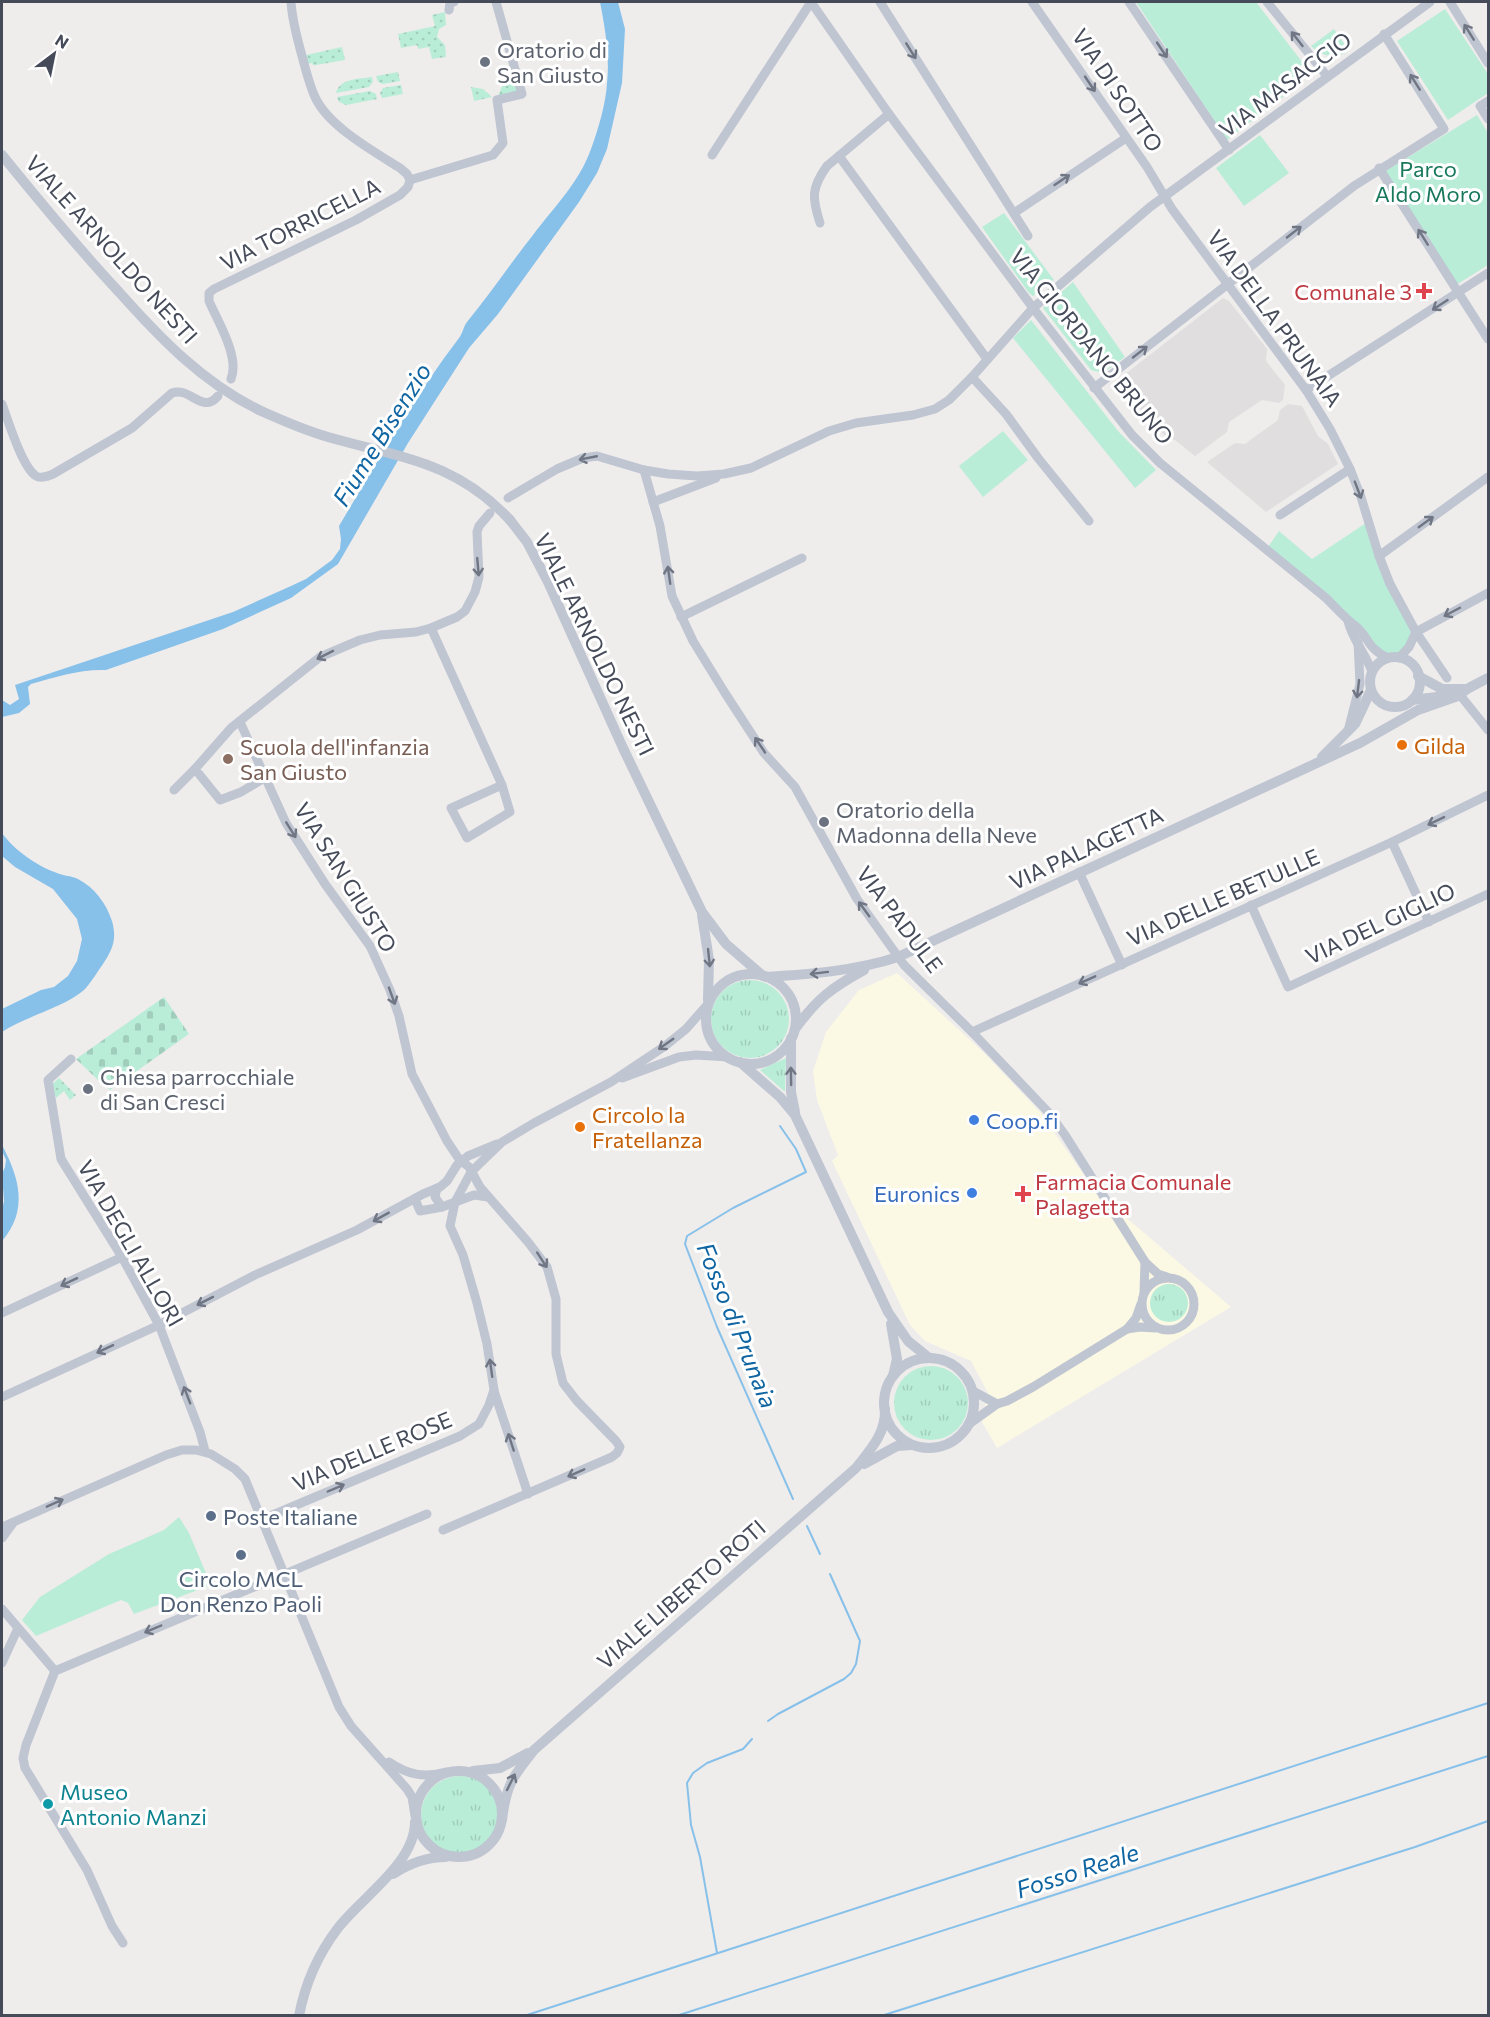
<svg xmlns="http://www.w3.org/2000/svg" width="1490" height="2017" font-family="Commissioner,sans-serif">
<style>
.commercial{fill:#fbf9e4}
.education{fill:#e0dede}
.grass{fill:url(#grass-tufts)}
.cemetery{fill:url(#cemetery-stones)}
.park{fill:#baedd8}
.garden{fill:url(#garden-dots)}
.water{fill:#87c1e9}
.lines{fill:none;stroke-linecap:round;stroke-linejoin:round}
.stream{stroke:#87c1e9;stroke-width:2}
.minor{stroke:#bfc5d1;stroke-width:9}
.tertiary{stroke:#bfc5d1;stroke-width:10}
.tertiary-bridge{stroke:#bfc5d1;stroke-width:10}
.oneway{stroke:#707683}
.worship-dot{fill:#6b7280;stroke:#fff;stroke-width:2}
.health-dot{fill:#e0444e;stroke:#fff;stroke-width:2}
.food-dot{fill:#e8710a;stroke:#fff;stroke-width:2}
.education-dot{fill:#8d6e63;stroke:#fff;stroke-width:2}
.shop-dot{fill:#3f7fe0;stroke:#fff;stroke-width:2}
.service-dot{fill:#5c6f8a;stroke:#fff;stroke-width:2}
.culture-dot{fill:#0f9aa8;stroke:#fff;stroke-width:2}
.labels{text-anchor:middle;dominant-baseline:central;stroke-width:6;stroke-linejoin:round;paint-order:stroke}
.worship-label{font-size:22px;fill:#5b616d;stroke:#fff;text-anchor:start}
.street-label{font-size:22px;fill:#454b59;stroke:#fff}
.park-label{font-size:22px;fill:#18785b;stroke:#fff}
.health-label{font-size:22px;fill:#be3a42;stroke:#fff;text-anchor:end}
.food-label{font-size:22px;fill:#c56008;stroke:#fff;text-anchor:start}
.education-label{font-size:22px;fill:#785e54;stroke:#fff;text-anchor:start}
.shop-label{font-size:22px;fill:#366cbe;stroke:#fff;text-anchor:start}
.service-label{font-size:22px;fill:#4e5e75;stroke:#fff;text-anchor:start}
.culture-label{font-size:22px;fill:#0d838f;stroke:#fff;text-anchor:start}
.water-label{font-size:24px;font-style:italic;fill:#0f65a2;stroke:#fff}
</style>
<defs>
<pattern id="grass-tufts" width="24" height="20" patternUnits="userSpaceOnUse" patternTransform="scale(1.5)"><rect width="24" height="20" fill="#baedd8"/><path d="M3 7l-1-3M5 7V3M7 7l1-3M15 17l-1-3M17 17v-4M19 17l1-3" fill="none" stroke="#a1cdbc"/></pattern>
<pattern id="cemetery-stones" width="16" height="16" patternUnits="userSpaceOnUse" patternTransform="scale(1.5)"><rect width="16" height="16" fill="#baedd8"/><path d="M2 7V4a2 2 0 0 1 4 0v3zM10 15v-3a2 2 0 0 1 4 0v3z" fill="#a1cdbc"/></pattern>
<pattern id="garden-dots" width="8" height="8" patternUnits="userSpaceOnUse" patternTransform="scale(1.5)"><rect width="8" height="8" fill="#baedd8"/><path d="M2 2h.1M6 6h.1" fill="none" stroke="#a1cdbc" stroke-width="1.8" stroke-linecap="round"/></pattern>
</defs>
<rect width="100%" height="100%" fill="#efecec"/>
<polygon class="commercial" points="897,973 983,1052 1040,1112 1095,1191 1231,1307 997,1448 982,1422 988,1393 971,1361 925,1341 910,1325 832,1161 838,1155 817,1100 813,1071 826,1032 859,990"/>
<g class="education">
<polygon points="1223,298 1229,301 1267,349 1266,361 1285,385 1283,400 1279,403 1262,400 1229,422 1227,432 1195,456 1175,440 1169,440 1115,382"/>
<polygon points="1288,404 1302,406 1318,436 1328,444 1338,464 1266,512 1207,462 1235,443 1245,444 1278,420 1280,410"/>
</g>
<g class="grass">
<circle cx="750" cy="1019" r="39"/>
<polygon points="786,1058 785,1091 784,1091 760,1070"/>
<circle cx="1169" cy="1303" r="19"/>
<circle cx="931" cy="1403" r="37"/>
<circle cx="460" cy="1815" r="39"/>
</g>
<polygon class="cemetery" points="164,997 189,1034 110,1090 101,1080 99,1081 76,1059"/>
<g class="park">
<polygon points="1136,2 1256,2 1303,63 1305,72 1298,85 1227,140"/>
<polygon points="1445,9 1488,74 1488,93 1448,120 1397,41"/>
<path d="M1334,29L1349,51C1336,59 1322,57 1311,46Z"/>
<polygon points="1477,115 1488,133 1488,265 1456,285 1384,172"/>
<polygon points="1260,135 1289,173 1244,206 1216,168"/>
<polygon points="1004,213 1054,280 1033,296 1029,293 982,227"/>
<polygon points="1073,282 1125,357 1107,370 1099,372 1091,370 1043,308"/>
<polygon points="1031,320 1118,431 1156,470 1135,488 1013,338"/>
<polygon points="1003,431 1028,460 983,497 959,466"/>
<polygon points="1369,521 1374,539 1416,632 1399,658 1388,658 1358,629 1266,550 1279,531 1312,559"/>
<polygon points="179,1517 189,1533 211,1585 134,1614 128,1603 121,1600 36,1636 22,1620 40,1597 109,1554 164,1530"/>
</g>
<g class="garden">
<polygon points="445,12 446,25 439,29 437,37 445,45 446,57 432,59 429,47 418,49 417,45 401,48 398,34 435,26 432,15"/>
<polygon points="342,47 345,60 316,65 313,65 312,63 307,64 306,55"/>
<polygon points="398,72 400,81 383,84 378,82 376,76"/>
<path d="M372,77L373,82L369,87L336,93C340,78 359,79 372,77Z"/>
<polygon points="513,77 517,92 498,96 504,82"/>
<polygon points="401,85 403,94 382,98 380,93 383,88"/>
<polygon points="471,87 483,89 492,97 474,101"/>
<polygon points="370,91 376,94 377,99 346,105 339,102 337,97"/>
<polygon points="59,1078 76,1095 70,1100 64,1091 56,1098 51,1085"/>
</g>
<g class="water">
<path d="M600,2H618L625,29L622,83L607,149L597,173L579,202L498,314L469,348L408,443L338,564L291,598L223,629L106,670C80,669 56,677 31,684L28,687L30,704L19,713L2,717V700L10,705L19,699L15,685L233,612L291,586L306,579L332,560L340,549L341,539L339,526C377,462 414,397 459,338C463,333 463,327 467,322C490,294 510,264 533,235C554,207 579,183 591,149C598,130 606,103 607,83C610,56 605,28 600,2Z"/>
<path d="M2,833C14,850 37,866 57,873C64,876 72,876 78,879C95,888 106,903 112,921C117,939 113,949 103,964C97,972 91,983 84,990C63,1008 26,1016 2,1032V1009L41,990L54,987L68,976L77,961L82,939L77,919L53,889L15,867L2,856Z"/>
<path d="M2,1145C19,1177 29,1210 2,1241V1210L4,1201L2,1174L5,1167L6,1160L2,1151Z"/>
</g>
<g class="lines">
<g class="stream">
<polyline points="780,1126 796,1149 806,1172 733,1208 687,1236 685,1244 717,1327 793,1499"/>
<polyline points="807,1526 820,1554"/>
<polyline points="768,1721 778,1714 844,1679 851,1673 856,1664 860,1641 830,1574"/>
<polyline points="717,1953 700,1857 691,1825 687,1783 693,1773 707,1763 743,1749 752,1739"/>
<polyline points="524,2016 1488,1703"/>
<polyline points="676,2016 1488,1756"/>
<polyline points="881,2016 1415,1847 1488,1821"/>
</g>
<g class="minor">
<path d="M291,2C292,20 297,38 302,56C306,70 309,84 315,97C328,126 373,151 400,168L407,174L410,180"/>
<path d="M811,2L889,114L1033,308L1132,435L1160,463L1326,598C1335,607 1344,617 1354,625C1369,636 1366,648 1388,658"/>
<polyline points="880,2 1028,236"/>
<polyline points="1032,2 1147,167 1172,209 1306,390 1330,429 1350,469 1361,497 1379,556 1390,584 1416,632 1447,678"/>
<polyline points="1129,2 1229,150"/>
<polyline points="1267,2 1327,76"/>
<polyline points="1450,2 1488,63"/>
<polyline points="449,10 450,3 454,2"/>
<polyline points="1488,101 1480,106 1488,119"/>
<polyline points="712,155 811,2"/>
<polyline points="839,156 987,359"/>
<polyline points="1379,168 1488,339"/>
<polyline points="410,180 493,155 503,143 497,100 522,94 496,2"/>
<polyline points="1014,213 1126,138"/>
<path d="M820,223C812,198 811,188 827,166L889,114"/>
<polyline points="972,377 1006,414 1038,458 1089,521"/>
<path d="M231,379C240,357 218,322 209,301V293L214,289L356,220L400,195L408,187L410,180"/>
<polyline points="1094,388 1354,186 1444,129 1384,34"/>
<polyline points="1306,390 1488,273"/>
<path d="M2,404C8,420 22,467 36,476C41,479 48,476 53,474L132,428L172,393C190,386 202,415 218,396"/>
<polyline points="644,470 660,526 672,596 693,641 725,693 764,753 795,787 857,899 904,965 972,1032 1050,1114 1065,1135 1145,1262"/>
<polyline points="508,498 557,469 583,458 597,456 644,470 668,474 697,476 724,474 751,468 829,431 856,423 913,415 935,409 949,400 972,377 1033,308 1150,207 1430,2"/>
<polyline points="653,502 716,478"/>
<polyline points="1280,515 1350,469"/>
<polyline points="1379,556 1488,477"/>
<polyline points="681,617 802,558"/>
<path d="M1348,621C1352,639 1366,654 1372,672"/>
<polyline points="431,628 502,785 510,812 467,838 451,808 502,785"/>
<polyline points="1416,632 1488,593"/>
<polyline points="1399,658 1409,647 1416,632"/>
<polyline points="1460,695 1488,730"/>
<polyline points="240,722 286,823 325,884 370,946 390,990 399,1016 412,1074 447,1141 459,1159 469,1167 480,1187 528,1242 547,1267 556,1299 556,1354 563,1383 577,1401 616,1441 620,1447 617,1453 612,1457 443,1530"/>
<polyline points="1348,731 1360,684 1358,642"/>
<polyline points="266,777 241,792 220,800 195,769 231,728 320,657 360,640 380,635 416,632 431,628 457,617 465,611 475,592 479,577 477,532 479,526 490,513"/>
<polyline points="174,790 195,769"/>
<polyline points="1392,842 1429,922"/>
<polyline points="1079,872 1122,965"/>
<polyline points="1251,905 1288,987 1488,894"/>
<polyline points="972,1032 1392,842 1488,795"/>
<polyline points="71,1059 48,1080 61,1159 122,1257 159,1325 200,1432 205,1451"/>
<polyline points="622,1078 679,1057 696,1055 728,1057"/>
<polyline points="437,1188 435,1197 442,1207 474,1195 488,1197"/>
<polyline points="415,1199 420,1211 442,1207"/>
<circle cx="1168" cy="1304" r="26"/>
<polyline points="1144,1293 1145,1262 1158,1274 1167,1277"/>
<polyline points="1141,1304 1136,1318 1127,1329 1140,1327 1155,1328"/>
<polyline points="2,1313 122,1257"/>
<polyline points="494,1391 528,1494"/>
<polyline points="2,1397 159,1325 255,1275 357,1230 423,1194 440,1187 447,1181 457,1165 468,1156 497,1144"/>
<polyline points="997,1404 1007,1401 1033,1387 1127,1329"/>
<polyline points="969,1424 997,1404 973,1391"/>
<polyline points="263,1519 460,1436 479,1424 489,1405 494,1390 487,1344 477,1303 463,1255 450,1226 455,1202 471,1172 502,1142 534,1123 611,1082 665,1046 686,1029 708,1004"/>
<polyline points="2,1527 166,1455 182,1450 196,1450 211,1454 235,1469 245,1479 339,1707 351,1726 407,1789 412,1797 415,1816"/>
<polyline points="2,1538 13,1523"/>
<polyline points="2,1609 55,1671"/>
<polyline points="2,1663 18,1628"/>
<path d="M389,1762C408,1775 424,1778 446,1772"/>
<polyline points="123,1943 112,1926 87,1870 25,1768 23,1758 26,1745 55,1671 427,1514"/>
</g>
<g class="tertiary">
<path d="M2,155C40,202 78,248 119,292C160,338 202,382 259,410"/>
<polyline points="510,520 527,542 548,582 623,748 702,912 726,944 763,976"/>
<circle cx="1395" cy="682" r="25"/>
<polyline points="1418,676 1442,689 1467,689"/>
<polyline points="1412,700 1445,696"/>
<polyline points="1322,757 1355,724 1371,690"/>
<polyline points="702,915 709,960 708,1000"/>
<circle cx="751" cy="1019" r="45"/>
<path d="M766,977C811,974 855,971 898,957L1360,743L1418,710L1458,696L1467,689L1488,678"/>
<path d="M795,1029C817,999 831,988 864,970"/>
<polyline points="791,1038 791,1092 795,1112"/>
<polyline points="740,1062 780,1097 795,1115 888,1312 908,1341 929,1358"/>
<polyline points="891,1324 897,1359 893,1376"/>
<circle cx="929" cy="1403" r="45"/>
<polyline points="864,1464 897,1446 912,1445"/>
<circle cx="459" cy="1814" r="43"/>
<polyline points="473,1771 500,1768 528,1753"/>
<path d="M502,1820C506,1785 513,1776 534,1750L856,1468C870,1450 886,1434 885,1409"/>
<path d="M393,1874C410,1863 426,1857 446,1857"/>
<path d="M299,2016C305,1984 319,1953 338,1928C362,1897 415,1863 415,1822"/>
</g>
<path class="tertiary-bridge" d="M259,410C281,420 304,430 328,437C401,458 455,461 510,520"/>
</g>
<defs><path id="oneway-shaft" d="M-6 0H5M1.5-3L5.5 0L1.5 3" fill="none" stroke-width="1.6" stroke-linecap="round" stroke-linejoin="round" transform="scale(1.5)"/></defs>
<g class="oneway">
<use href="#oneway-shaft" transform="translate(1469 32) rotate(-122)"/>
<use href="#oneway-shaft" transform="translate(1297 39) rotate(-128)"/>
<use href="#oneway-shaft" transform="translate(1162 50) rotate(56)"/>
<use href="#oneway-shaft" transform="translate(911 51) rotate(58)"/>
<use href="#oneway-shaft" transform="translate(1415 82) rotate(-122)"/>
<use href="#oneway-shaft" transform="translate(1090 84) rotate(56)"/>
<use href="#oneway-shaft" transform="translate(1062 180) rotate(-34)"/>
<use href="#oneway-shaft" transform="translate(1294 232) rotate(-38)"/>
<use href="#oneway-shaft" transform="translate(1423 237) rotate(-122)"/>
<use href="#oneway-shaft" transform="translate(1440 305) rotate(147)"/>
<use href="#oneway-shaft" transform="translate(1140 352) rotate(-38)"/>
<use href="#oneway-shaft" transform="translate(588 458) rotate(169)"/>
<use href="#oneway-shaft" transform="translate(1358 490) rotate(69)"/>
<use href="#oneway-shaft" transform="translate(1426 522) rotate(-36)"/>
<use href="#oneway-shaft" transform="translate(478 567) rotate(85)"/>
<use href="#oneway-shaft" transform="translate(669 575) rotate(-98)"/>
<use href="#oneway-shaft" transform="translate(1452 612) rotate(152)"/>
<use href="#oneway-shaft" transform="translate(325 655) rotate(153)"/>
<use href="#oneway-shaft" transform="translate(1358 689) rotate(97)"/>
<use href="#oneway-shaft" transform="translate(760 745) rotate(-124)"/>
<use href="#oneway-shaft" transform="translate(1436 821) rotate(154)"/>
<use href="#oneway-shaft" transform="translate(291 830) rotate(58)"/>
<use href="#oneway-shaft" transform="translate(864 909) rotate(-126)"/>
<use href="#oneway-shaft" transform="translate(709 958) rotate(84)"/>
<use href="#oneway-shaft" transform="translate(819 973) rotate(173)"/>
<use href="#oneway-shaft" transform="translate(1087 980) rotate(156)"/>
<use href="#oneway-shaft" transform="translate(392 996) rotate(70)"/>
<use href="#oneway-shaft" transform="translate(666 1044) rotate(145)"/>
<use href="#oneway-shaft" transform="translate(791 1076) rotate(-91)"/>
<use href="#oneway-shaft" transform="translate(381 1217) rotate(151)"/>
<use href="#oneway-shaft" transform="translate(542 1260) rotate(57)"/>
<use href="#oneway-shaft" transform="translate(69 1282) rotate(155)"/>
<use href="#oneway-shaft" transform="translate(205 1301) rotate(153)"/>
<use href="#oneway-shaft" transform="translate(105 1349) rotate(155)"/>
<use href="#oneway-shaft" transform="translate(491 1368) rotate(-98)"/>
<use href="#oneway-shaft" transform="translate(187 1395) rotate(-111)"/>
<use href="#oneway-shaft" transform="translate(511 1442) rotate(-108)"/>
<use href="#oneway-shaft" transform="translate(576 1473) rotate(156)"/>
<use href="#oneway-shaft" transform="translate(336 1488) rotate(-23)"/>
<use href="#oneway-shaft" transform="translate(55 1503) rotate(-24)"/>
<use href="#oneway-shaft" transform="translate(153 1629) rotate(157)"/>
<use href="#oneway-shaft" transform="translate(511 1782) rotate(-64)"/>
</g>
<g class="worship-dot">
<circle cx="485" cy="62" r="6"/>
<circle cx="824" cy="822" r="6"/>
<circle cx="88" cy="1089" r="6"/>
</g>
<g class="health-dot">
<path d="M1421 282h6v6h6v6h-6v6h-6v-6h-6v-6h6z"/>
<path d="M1020 1185h6v6h6v6h-6v6h-6v-6h-6v-6h6z"/>
</g>
<g class="food-dot">
<circle cx="1402" cy="745" r="6"/>
<circle cx="580" cy="1127" r="6"/>
</g>
<circle class="education-dot" cx="228" cy="759" r="6"/>
<g class="shop-dot">
<circle cx="974" cy="1120" r="6"/>
<circle cx="972" cy="1193" r="6"/>
</g>
<g class="service-dot">
<circle cx="211" cy="1516" r="6"/>
<circle cx="241" cy="1555" r="6"/>
</g>
<circle class="culture-dot" cx="48" cy="1804" r="6"/>
<g class="labels">
<g class="worship-label">
<text x="497" y="49">Oratorio di<tspan x="497" dy="25">San Giusto</tspan></text>
<text x="836" y="809">Oratorio della<tspan x="836" dy="25">Madonna della Neve</tspan></text>
<text x="100" y="1076">Chiesa parrocchiale<tspan x="100" dy="25">di San Cresci</tspan></text>
</g>
<g class="street-label">
<text transform="translate(1285 84) rotate(-37)">VIA MASACCIO</text>
<text transform="translate(1118 90) rotate(56)">VIA DI SOTTO</text>
<text transform="translate(300 224) rotate(-27)">VIA TORRICELLA</text>
<text transform="translate(112 249) rotate(48)">VIALE ARNOLDO NESTI</text>
<text transform="translate(1275 318) rotate(54)">VIA DELLA PRUNAIA</text>
<text transform="translate(1092 346) rotate(51)">VIA GIORDANO BRUNO</text>
<text transform="translate(595 644) rotate(64)">VIALE ARNOLDO NESTI</text>
<text transform="translate(1086 848) rotate(-25)">VIA PALAGETTA</text>
<text transform="translate(346 877) rotate(58)">VIA SAN GIUSTO</text>
<text transform="translate(1223 897) rotate(-24)">VIA DELLE BETULLE</text>
<text transform="translate(900 919) rotate(53)">VIA PADULE</text>
<text transform="translate(1380 923) rotate(-25)">VIA DEL GIGLIO</text>
<text transform="translate(131 1243) rotate(60)">VIA DEGLI ALLORI</text>
<text transform="translate(372 1451) rotate(-23)">VIA DELLE ROSE</text>
<text transform="translate(681 1594) rotate(-41)">VIALE LIBERTO ROTI</text>
</g>
<g class="park-label">
<text x="1428" y="168">Parco<tspan x="1428" dy="25">Aldo Moro</tspan></text>
</g>
<g class="health-label">
<text x="1412" y="291">Comunale 3</text>
<text x="1035" y="1181" text-anchor="start">Farmacia Comunale<tspan x="1035" dy="25">Palagetta</tspan></text>
</g>
<g class="food-label">
<text x="1414" y="745">Gilda</text>
<text x="592" y="1114">Circolo la<tspan x="592" dy="25">Fratellanza</tspan></text>
</g>
<g class="education-label">
<text x="240" y="746">Scuola dell'infanzia<tspan x="240" dy="25">San Giusto</tspan></text>
</g>
<g class="shop-label">
<text x="986" y="1120">Coop.fi</text>
<text x="960" y="1193" text-anchor="end">Euronics</text>
</g>
<g class="service-label">
<text x="223" y="1516">Poste Italiane</text>
<text x="241" y="1578" text-anchor="middle">Circolo MCL<tspan x="241" dy="25">Don Renzo Paoli</tspan></text>
</g>
<g class="culture-label">
<text x="60" y="1791">Museo<tspan x="60" dy="25">Antonio Manzi</tspan></text>
</g>
<g class="water-label">
<text transform="translate(381 434) rotate(-58)">Fiume Bisenzio</text>
<text transform="translate(738 1325) rotate(68)">Fosso di Prunaia</text>
<text transform="translate(1077 1870) rotate(-18)">Fosso Reale</text>
</g>
</g>
<rect width="1490" height="2017" fill="none" stroke="#454b59" stroke-width="6"/>
<g transform="translate(54 54) rotate(32)" stroke="#ffffff" stroke-width="4.5" paint-order="stroke">
<path d="M0-4.5L10 22L0 15L-10 22Z" fill="#454b59"/>
<text y="-9" font-size="16" font-weight="bold" text-anchor="middle" fill="#454b59">N</text>
</g>
</svg>
